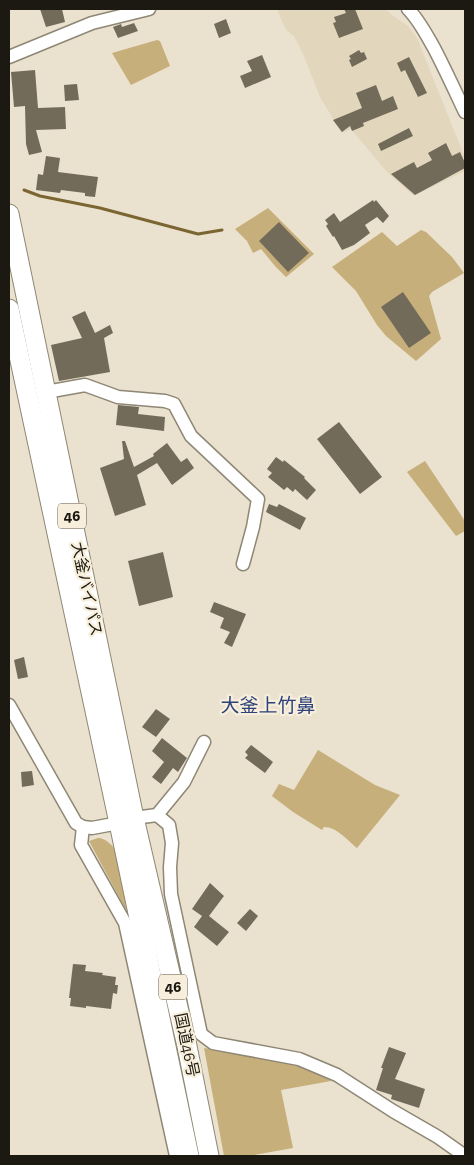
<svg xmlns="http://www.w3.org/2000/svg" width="474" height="1165" font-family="'Zilla Slab','Noto Sans JP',serif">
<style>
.built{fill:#e2d6bd}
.green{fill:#c6af7a}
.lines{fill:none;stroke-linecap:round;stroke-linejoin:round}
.stream{stroke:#7b6632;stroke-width:3}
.building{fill:#736b5a}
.minor-casing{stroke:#8e8775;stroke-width:15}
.highway-casing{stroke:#8e8775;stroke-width:21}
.minor{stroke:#fff;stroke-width:12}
.highway{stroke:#fff;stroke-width:19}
.labels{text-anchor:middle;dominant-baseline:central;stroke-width:4.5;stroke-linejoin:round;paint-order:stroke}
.shield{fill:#f7efdb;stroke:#5e594e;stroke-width:1}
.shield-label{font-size:15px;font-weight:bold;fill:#1c1912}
.street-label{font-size:16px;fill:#1c1912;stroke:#f7efdb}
.quarter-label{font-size:19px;fill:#2d417a;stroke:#f7efdb}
</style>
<rect width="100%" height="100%" fill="#eae1ce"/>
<polygon class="built" points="277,9 386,9 392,15 408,26 417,38 465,158 465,171 415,195 413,195 388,173 351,129 342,133 320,97 304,56 294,36 286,30"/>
<g class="green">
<polygon points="157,40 160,41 170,66 131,85 112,53"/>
<polygon points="268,208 314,254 286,277 275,266 261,249 253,253 247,241 235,229"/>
<polygon points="421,230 426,232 452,257 464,273 432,292 429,296 441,339 416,361 386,336 377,325 356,291 332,267 382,232 397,246"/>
<polygon points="425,461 465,521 465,531 456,536 407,472"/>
<path d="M318,750L375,785L400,795L357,848C347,840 337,827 324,827L322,830L293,812L272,796L279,784L294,790Z"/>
<path d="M98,838C105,838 113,845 116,852L127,912L89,841Z"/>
<polygon points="204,1048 271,1059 290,1063 315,1071 331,1081 281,1090 293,1148 249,1156 224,1156"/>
</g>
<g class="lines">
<polyline class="stream" points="24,190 40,196 100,208 198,234 222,230"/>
</g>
<g class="building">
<polygon points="40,9 62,9 65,22 46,27"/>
<polygon points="344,9 355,9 363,29 339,38 333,23 336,22 334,17 346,13"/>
<polygon points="226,19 231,33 219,38 214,24"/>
<polygon points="134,23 138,31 118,38 113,27 121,24 122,27"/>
<polygon points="359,50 361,53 364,52 367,59 352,67 349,60 351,59 349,56"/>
<polygon points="262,55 271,77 245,88 240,76 252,71 247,61"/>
<polygon points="409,57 427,93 418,97 405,70 401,72 397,63"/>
<polygon points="35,70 38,108 65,107 66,129 36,130 42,152 29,155 26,144 25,106 14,107 11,72"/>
<polygon points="77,84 79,100 65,101 64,85"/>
<polygon points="376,85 382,101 393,96 398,109 363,123 364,126 352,131 350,126 342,132 333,120 362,108 356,93"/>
<polygon points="409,128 413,136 381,151 378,144"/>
<polygon points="446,143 452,156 460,152 465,163 465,168 415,195 391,174 414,162 417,168 432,160 428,153"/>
<polygon points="46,156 60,158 58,172 98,177 95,197 85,196 85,193 61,190 60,193 36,190 38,174 43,175"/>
<polygon points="373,200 374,202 376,200 389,216 383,223 377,217 365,225 370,233 354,245 342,250 334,236 333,237 326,226 328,224 325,220 334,213 340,222"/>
<polygon points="279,222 309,253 288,272 259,241"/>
<polygon points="403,292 431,333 409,348 381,307"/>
<polygon points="85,311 95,333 110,325 113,333 104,338 110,372 59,381 51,345 82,338 72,317"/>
<polygon points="118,405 139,407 138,414 165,417 164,431 116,425"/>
<polygon points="339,422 382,477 360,494 317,439"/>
<polygon points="122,441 125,441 134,467 154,456 153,454 167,443 181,462 187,458 194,468 172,485 157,463 137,475 146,505 115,516 100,468 124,459"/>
<polygon points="276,457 283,462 284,460 305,477 304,478 316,490 307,500 295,489 293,492 287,487 284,490 268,477 272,473 267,469"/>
<polygon points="269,504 277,507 279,504 306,518 300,530 266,512"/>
<polygon points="163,552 173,597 139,606 128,561"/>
<polygon points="214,602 246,614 232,647 224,643 230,632 220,628 224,618 210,612"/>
<polygon points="24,657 28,677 18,679 14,660"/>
<polygon points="156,709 170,719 156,737 142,727"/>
<polygon points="162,738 187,758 178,772 173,768 161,784 152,777 164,762 152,751"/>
<polygon points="251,745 273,762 265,773 245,758 248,755 245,752"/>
<polygon points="32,771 34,785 22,787 21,772"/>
<polygon points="210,883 224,896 209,916 229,932 217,946 194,927 202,916 192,909"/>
<polygon points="250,909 258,916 246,931 237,923"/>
<polygon points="73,964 86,965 85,971 103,973 102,975 116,977 115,985 118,985 117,994 113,993 111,1009 86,1006 86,1008 70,1006 71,998 69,998"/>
<polygon points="389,1047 406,1053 395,1079 425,1089 419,1108 391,1099 392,1095 376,1090 383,1068 381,1068"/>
</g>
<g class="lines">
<defs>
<g id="minor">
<path d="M408,9C419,20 426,34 434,48C445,69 455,91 465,112"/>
<polyline points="9,57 92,23 149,9"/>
<polyline points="46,392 85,385 118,397 165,401 174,404 191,436 258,499 253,527 243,564"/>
<polyline points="9,705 76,823 83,827 92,828 119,823 134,818 157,815 169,825 172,843 170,867 171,894 201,1034 213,1043 299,1059 337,1075 393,1111 438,1137 465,1156"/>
<polyline points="157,815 184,782 204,742"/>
<polyline points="83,827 81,845 125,923 176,1156"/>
</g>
<g id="highway">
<polyline points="9,214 134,818 187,1046 209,1156"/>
<polyline points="9,309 119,823 189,1156"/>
</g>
</defs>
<use href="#minor" class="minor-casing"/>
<use href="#highway" class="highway-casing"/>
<use href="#minor" class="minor"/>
<use href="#highway" class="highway"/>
</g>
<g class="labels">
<g class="shield">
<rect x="58" y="503.5" width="28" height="25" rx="4"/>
<rect x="159" y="974.5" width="28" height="25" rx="4"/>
</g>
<g class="shield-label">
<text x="72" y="516">46</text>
<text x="173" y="987">46</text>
</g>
<g class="street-label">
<text transform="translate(87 589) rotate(78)">大釜バイパス</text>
<text transform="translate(187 1045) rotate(78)">国道46号</text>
</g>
<g class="quarter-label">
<text x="268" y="705">大釜上竹鼻</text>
</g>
</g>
<rect width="474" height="1165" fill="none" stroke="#1c1912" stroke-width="20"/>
</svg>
